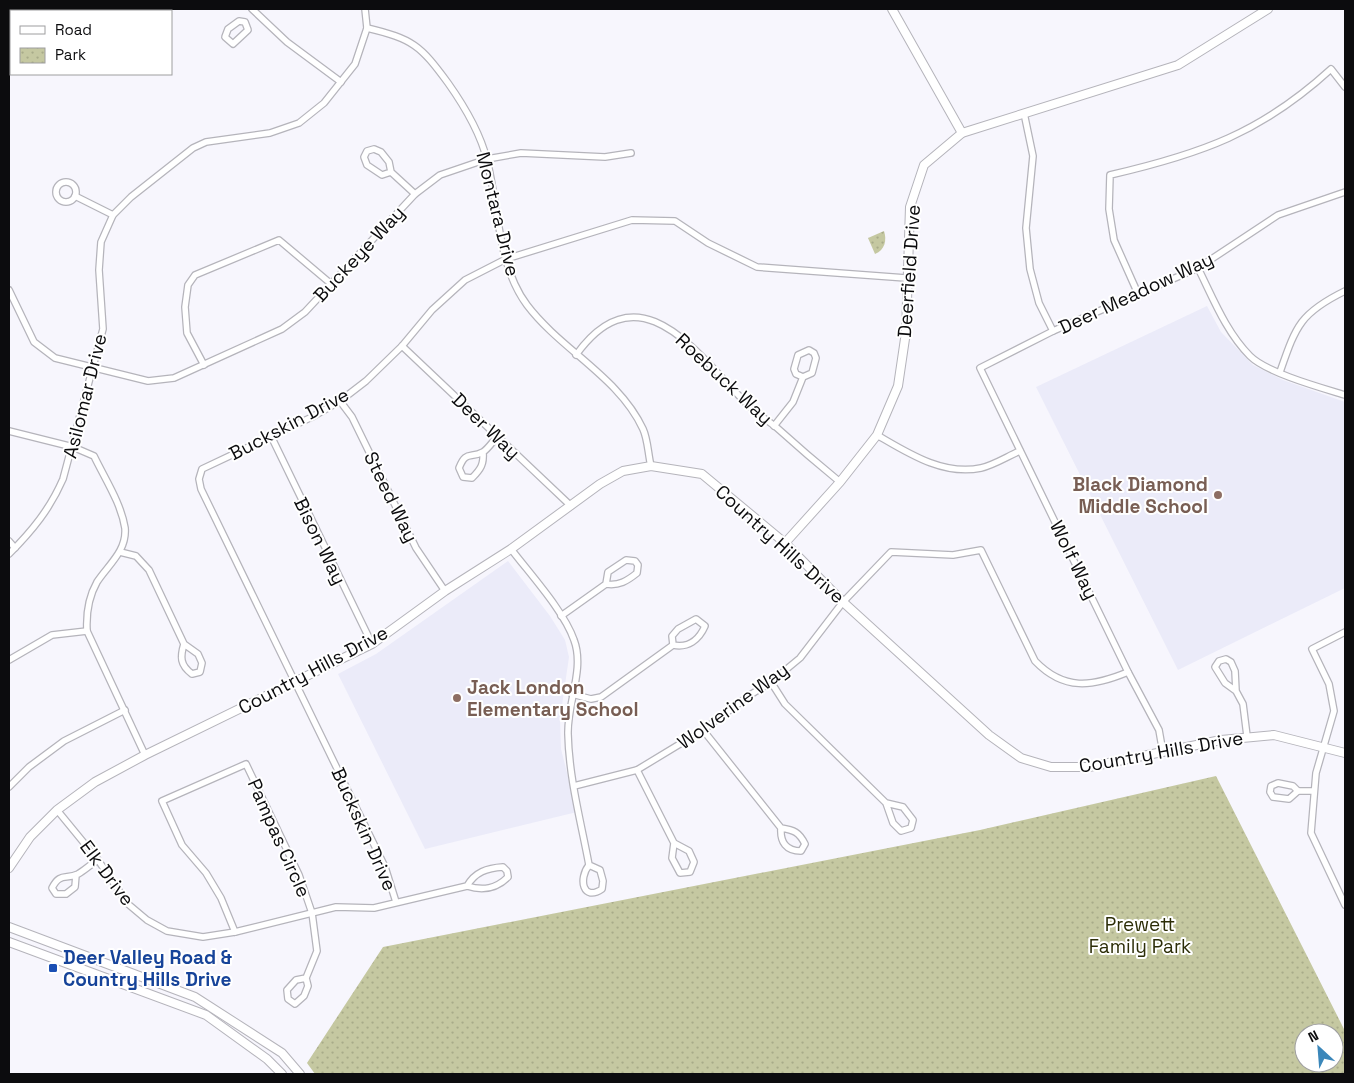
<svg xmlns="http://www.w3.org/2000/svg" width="1354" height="1083" font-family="'Space Grotesk',sans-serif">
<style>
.built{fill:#ebebf9}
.park{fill:url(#park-dots);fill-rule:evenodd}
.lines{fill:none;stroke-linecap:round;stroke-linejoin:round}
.street-casing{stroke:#b5b4bb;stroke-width:8}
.secondary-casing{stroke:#b5b4bb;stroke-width:10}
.street{stroke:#fff;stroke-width:5.5}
.secondary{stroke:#fff;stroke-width:8}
.education-dot{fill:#8d6e63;stroke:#fff;stroke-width:2}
.transit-dot{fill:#1a4fb4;stroke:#fff;stroke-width:2}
.labels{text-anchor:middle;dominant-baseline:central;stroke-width:4;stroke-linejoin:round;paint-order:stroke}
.street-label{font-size:19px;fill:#0c0c0e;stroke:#fff}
.education-label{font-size:19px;font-weight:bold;fill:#785e54;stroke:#fff;text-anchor:end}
.park-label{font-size:19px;fill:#2c2d07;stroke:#fff}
.transit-label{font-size:19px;font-weight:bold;fill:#164399;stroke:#fff;text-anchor:start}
</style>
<defs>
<pattern id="park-dots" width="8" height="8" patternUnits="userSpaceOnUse" patternTransform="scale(1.25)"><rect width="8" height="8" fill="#c5c8a1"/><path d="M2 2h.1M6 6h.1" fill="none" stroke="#a8ab89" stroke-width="1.8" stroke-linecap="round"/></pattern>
</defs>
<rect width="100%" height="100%" fill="#f7f6fd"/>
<g class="built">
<polygon points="1207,306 1221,332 1253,365 1283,380 1345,402 1345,588 1178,670 1036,387"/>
<polygon points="508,561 550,616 565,640 569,657 560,719 561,749 577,812 425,849 338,674 376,654"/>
</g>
<g class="park">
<path d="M884,231C887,240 885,250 875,254L868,238Z"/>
<path d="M1216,776L1345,1031V1074H315L307,1063L383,947L980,830ZM1304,1033H1334V1063H1304Z"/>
</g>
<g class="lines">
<defs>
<g id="street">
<polyline points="252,9 287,42 341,82"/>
<polygon points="239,21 245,22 248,30 233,44 225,37 228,29"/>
<path d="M367,28C413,39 420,45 448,83C465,107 480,132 487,160C499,207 497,265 527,305C561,350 619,377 643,429C648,440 648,454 651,466"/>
<polyline points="1024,113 1033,156 1026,228 1030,269 1039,303 1053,331"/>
<polyline points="391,172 382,175 367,165 364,157 367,151 374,149 381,152 389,162 391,172 415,194"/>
<circle cx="66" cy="192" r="10"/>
<polyline points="75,196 113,215"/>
<path d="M1198,268C1213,298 1226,332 1250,356C1267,373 1322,388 1345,395"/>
<polyline points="9,290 34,342 55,358 148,381 174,378 282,329 305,312 415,194 440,175 487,159 521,153 605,157 631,153"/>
<path d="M1139,296L1114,240L1109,209L1110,175C1201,154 1261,133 1331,69L1345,87"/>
<polyline points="402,346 571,506"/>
<path d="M576,355C641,265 700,358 749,406C757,414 767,420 776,427C797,446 818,464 840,482"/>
<polyline points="204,365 187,333 185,307 188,285 195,275 279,240 330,283"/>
<path d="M1280,372C1296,326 1300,313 1345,291"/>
<polyline points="340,401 352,417 416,548 445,591"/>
<polyline points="774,426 793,402 803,377 812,373 816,358 814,353 809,350 798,355 794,369 796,374 803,377"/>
<path d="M9,431L73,447L94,456C105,479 121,503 125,528C127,551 108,565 97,582C88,598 86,613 87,631L145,755"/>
<path d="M877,435C908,453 943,476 981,468C994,465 1008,456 1020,451"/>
<polyline points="271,436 372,644"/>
<path d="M483,452C484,464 481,469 472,478L463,477L459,468C466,450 470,459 483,452C488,449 493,441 497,437"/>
<polyline points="9,541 15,548"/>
<path d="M511,549C530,574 564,611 574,640C585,669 567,703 568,734C569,778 581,822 589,865C578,879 583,902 602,889L603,881L600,870L589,865"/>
<path d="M120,552L136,556L149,570L184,644L198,654L202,663L200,672L192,674C180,665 180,657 184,644"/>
<path d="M9,554C32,531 50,509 63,479L103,329L99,270L101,242L113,215L131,197L193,148L206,142L270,133L299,123L324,103L355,64L367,28L365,9"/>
<path d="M561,616L606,584C619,586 627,581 637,573L638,565L635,561L626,560L608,572L606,584"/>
<polyline points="1345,632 1312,649 1329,684 1334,711 1316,773 1311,833 1345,905"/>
<polyline points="9,660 52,635 87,631"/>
<polyline points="771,682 785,704 886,803 893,823 901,831 911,828 913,820 903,807 886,803"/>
<polyline points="1236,691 1225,683 1215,667 1219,661 1226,659 1231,662 1235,671 1236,691 1243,704 1247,736"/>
<path d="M572,694L591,699L601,697L673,645C688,648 699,640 705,626L696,619L678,629L672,636L673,645"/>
<path d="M703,730L781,828C780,842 786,851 801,851L805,844C799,832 794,830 781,828"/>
<polyline points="1163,753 1159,730 1128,672 980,368 1053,331 1198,268 1278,215 1345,192"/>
<polyline points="637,770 674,843 672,858 680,873 690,872 694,862 689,851 674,843"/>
<polygon points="1278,783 1293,786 1298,791 1289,799 1273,797 1270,792 1271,786"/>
<path d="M574,786L637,770L703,730L750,695L771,682L800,658L843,602L891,552L953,555L981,550L1035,661C1064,691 1092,687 1128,672"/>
<polyline points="9,787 29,767 64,741 125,710"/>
<polyline points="1298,791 1313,791"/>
<path d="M57,810L98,860L128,904L147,920L167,931L203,937L235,932L336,907L374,908L467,886C483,891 496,889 508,877L507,871L503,867C487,868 475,872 467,886"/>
<path d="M76,875L75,887L66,894H56L52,888C60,872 66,880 78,874C85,870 91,864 98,860"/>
<polyline points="396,902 385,867 201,489 199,479 202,469 312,417 340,401 366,381 402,346 432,310 465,280 506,259 632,220 675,221 708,243 757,267 906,278"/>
<polyline points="235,932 221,898 206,873 182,845 162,801 246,764 299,875 312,913 317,951 306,978 308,986 304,996 295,1004 288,999 287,990 296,980 306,978"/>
</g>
<g id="secondary">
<polyline points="892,9 962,133"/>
<polyline points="785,543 840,482 877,435 898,386 906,332 910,207 924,165 962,133 1178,65 1268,9"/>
<polyline points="9,868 30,837 57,810 95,782 145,755 372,644 445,591 511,549 600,484 623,471 651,466 702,474 785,543 843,602 989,735 1021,758 1051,767 1089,767 1221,740 1274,735 1345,753"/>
<polyline points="9,927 195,997 282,1053 300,1074"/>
<polyline points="9,942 206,1015 267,1059 282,1074"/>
</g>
</defs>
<use href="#street" class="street-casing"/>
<use href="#secondary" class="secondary-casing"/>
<use href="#street" class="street"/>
<use href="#secondary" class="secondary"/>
</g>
<g class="education-dot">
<circle cx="1218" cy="495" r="5"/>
<circle cx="457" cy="698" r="5"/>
</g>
<rect class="transit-dot" x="48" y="963" width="10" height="10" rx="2.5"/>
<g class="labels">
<g class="street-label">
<text transform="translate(498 214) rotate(76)">Montara Drive</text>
<text transform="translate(359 254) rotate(-47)">Buckeye Way</text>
<text transform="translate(909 271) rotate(-86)">Deerfield Drive</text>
<text transform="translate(1136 293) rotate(-25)">Deer Meadow Way</text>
<text transform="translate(724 379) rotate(43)">Roebuck Way</text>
<text transform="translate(85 396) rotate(-76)">Asilomar Drive</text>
<text transform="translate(289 424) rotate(-28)">Buckskin Drive</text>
<text transform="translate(486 426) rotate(44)">Deer Way</text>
<text transform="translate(391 497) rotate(64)">Steed Way</text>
<text transform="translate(320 541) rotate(64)">Bison Way</text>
<text transform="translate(780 544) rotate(42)">Country Hills Drive</text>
<text transform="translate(1074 560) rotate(64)">Wolf Way</text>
<text transform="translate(313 670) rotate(-28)">Country Hills Drive</text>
<text transform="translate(733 706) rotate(-36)">Wolverine Way</text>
<text transform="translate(1161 752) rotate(-10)">Country Hills Drive</text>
<text transform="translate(364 829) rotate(66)">Buckskin Drive</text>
<text transform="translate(279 838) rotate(66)">Pampas Circle</text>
<text transform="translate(107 873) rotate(53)">Elk Drive</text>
</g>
<g class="education-label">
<text x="1208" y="484">Black Diamond<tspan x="1208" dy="22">Middle School</tspan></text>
<text x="467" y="687" text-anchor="start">Jack London<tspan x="467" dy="22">Elementary School</tspan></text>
</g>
<g class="park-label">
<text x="1140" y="924">Prewett<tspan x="1140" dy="22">Family Park</tspan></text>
</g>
<g class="transit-label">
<text x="63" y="957">Deer Valley Road &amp;<tspan x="63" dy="22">Country Hills Drive</tspan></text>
</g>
</g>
<rect width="1354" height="1083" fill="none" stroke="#0c0c0e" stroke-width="20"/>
<rect x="10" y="10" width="162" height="65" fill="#ffffff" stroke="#9e9e9f"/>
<rect x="20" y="26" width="25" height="8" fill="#ffffff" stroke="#9e9e9f"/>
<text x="55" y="35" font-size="15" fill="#0c0c0e">Road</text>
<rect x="20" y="48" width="25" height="15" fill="url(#park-dots)" stroke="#9e9e9f"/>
<text x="55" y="60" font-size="15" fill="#0c0c0e">Park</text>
<g transform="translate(1319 1048) rotate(334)"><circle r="24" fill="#ffffff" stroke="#9e9e9f"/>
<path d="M0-4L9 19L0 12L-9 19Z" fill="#3b87ba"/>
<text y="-8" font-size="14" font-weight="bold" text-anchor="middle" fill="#0c0c0e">N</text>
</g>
</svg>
